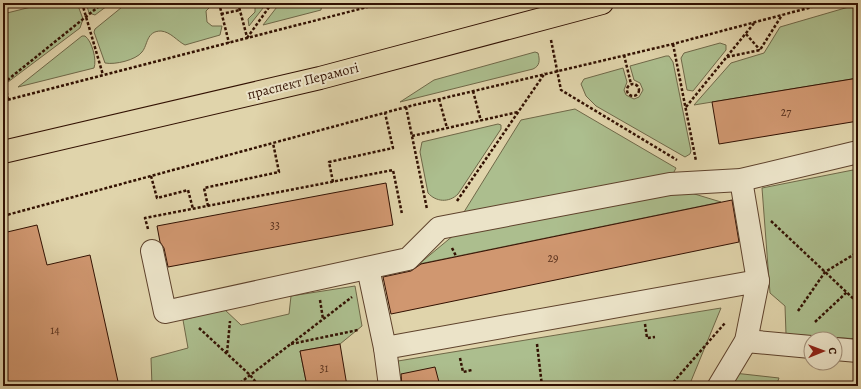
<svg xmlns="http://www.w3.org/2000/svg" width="861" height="389" font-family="Alegreya,serif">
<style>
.green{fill:#acbe8e;stroke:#6f6848}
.building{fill:#d09770;stroke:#321102}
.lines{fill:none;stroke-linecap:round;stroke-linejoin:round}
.minor-casing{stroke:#5e422c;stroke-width:24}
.major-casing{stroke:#321102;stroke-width:24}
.path{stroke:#321102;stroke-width:2.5;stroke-dasharray:3 2;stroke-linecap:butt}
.minor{stroke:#ebe3c8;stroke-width:22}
.major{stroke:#e0d4ab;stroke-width:22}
.labels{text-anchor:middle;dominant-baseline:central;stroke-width:4;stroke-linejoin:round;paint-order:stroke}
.number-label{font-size:12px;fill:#5a321e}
.street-label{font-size:14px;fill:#321102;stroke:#ebe3c8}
</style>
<rect width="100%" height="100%" fill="#e0d4ab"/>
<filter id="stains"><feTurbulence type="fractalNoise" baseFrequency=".005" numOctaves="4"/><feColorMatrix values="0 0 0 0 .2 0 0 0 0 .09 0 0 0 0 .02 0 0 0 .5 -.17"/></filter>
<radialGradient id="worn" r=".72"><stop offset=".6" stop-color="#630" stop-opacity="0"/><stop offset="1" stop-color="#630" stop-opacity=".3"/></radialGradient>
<g class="green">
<polygon points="47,3 77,3 83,19 80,28 8,82 3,84 3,14"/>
<polygon points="86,3 111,3 95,15 89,13"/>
<path d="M127,3H214L206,11L207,22L212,26H222L220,35L185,45C177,41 171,32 161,31C146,31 148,45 142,52C136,60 115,65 105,63L94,32L95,29Z"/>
<polygon points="255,3 267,3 249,26 248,19 255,12"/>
<polygon points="280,3 322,3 321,10 263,25"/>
<polygon points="852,6 858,6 858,78 694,105 731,63 764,53 780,27"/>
<path d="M82,36H85C92,41 97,60 94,68L18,87Z"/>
<polygon points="720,43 726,45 726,50 693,91 687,90 681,58 684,53"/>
<path d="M535,52L538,53C540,60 540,66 533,69L400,102L434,80Z"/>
<polygon points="666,56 669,56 673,62 691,151 690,154 685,157 596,106 586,96 581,84 584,79 623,68 627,82 624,90 626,95 634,99 639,97 643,90 640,83 634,80 630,66"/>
<polygon points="575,109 676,168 671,178 474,216 464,212 521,120"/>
<path d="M498,124L501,125V129L458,194C449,203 436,202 428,193L420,152L422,142Z"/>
<polygon points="858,169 858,339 786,334 785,306 770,293 762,188"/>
<polygon points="678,189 721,202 419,264 454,235"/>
<polygon points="355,286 362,326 340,344 300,351 307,386 152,386 151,358 188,348 183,320 224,309 241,325 289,314 291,296"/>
<polygon points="721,308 689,386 400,386 398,361"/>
<polygon points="734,373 779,378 776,386 727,386"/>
</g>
<g class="building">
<polygon points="858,78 858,121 719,144 712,102"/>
<polygon points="386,183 393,225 168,267 164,248 160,242 157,226"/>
<polygon points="732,200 739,242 391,314 383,277 411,271 421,264"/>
<polygon points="37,225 47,265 90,255 119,386 3,386 3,233"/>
<polygon points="340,344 347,386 307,386 300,351"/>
<polygon points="435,367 440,386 402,386 401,374"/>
</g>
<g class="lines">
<defs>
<g id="minor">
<polyline points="741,180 758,281"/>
<polyline points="152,251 165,312 408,259 439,228 670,184 741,180 858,152"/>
<polyline points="368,268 385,348"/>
<polyline points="746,341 811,347"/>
<polyline points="835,349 858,351"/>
<polyline points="390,386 385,348 758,281 746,341 719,386"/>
</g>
<polyline id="major" points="3,152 320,78 602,3"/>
</defs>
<use href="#minor" class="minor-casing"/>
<use href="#major" class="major-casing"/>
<g class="path">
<polyline points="82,3 103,75"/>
<polyline points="219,3 229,43"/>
<polyline points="238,3 247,37"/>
<polyline points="221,14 240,10"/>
<polyline points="746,34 760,50"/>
<polyline points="247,38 272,3"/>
<polyline points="551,40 561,90 677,160"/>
<polyline points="673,44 696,161"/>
<polyline points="624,55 631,84"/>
<polyline points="727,57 760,50 782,15"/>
<polyline points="3,82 5,82 103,3"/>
<polyline points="5,82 8,100"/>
<circle cx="633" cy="90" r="6"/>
<polyline points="473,91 481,121"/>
<polyline points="439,99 447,128"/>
<polyline points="3,101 383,3"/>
<polyline points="406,107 427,209"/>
<polyline points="686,107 755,22"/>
<polyline points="412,136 518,112"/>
<polyline points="151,176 157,198 188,190 193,209"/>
<polyline points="333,182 329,162 393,148 385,113"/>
<polyline points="457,201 545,73"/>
<polyline points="208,206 204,188 279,172 273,143"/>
<polyline points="3,216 406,107 673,44 827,3"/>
<polyline points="771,221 858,303"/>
<polyline points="148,229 145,218 393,170 402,214"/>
<polyline points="452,248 456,256"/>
<polyline points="320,300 323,319"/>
<polyline points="798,311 825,272 858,252"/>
<polyline points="815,322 847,292"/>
<polyline points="645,324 647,338 655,337"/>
<polyline points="199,328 250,375 259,386"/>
<polyline points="291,344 358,330"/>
<polyline points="537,344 542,386"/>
<polyline points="227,353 230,321"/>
<polyline points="460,358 463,372 472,370"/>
<polyline points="236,386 352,297"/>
<polyline points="670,386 725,323"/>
</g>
<use href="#minor" class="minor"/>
<use href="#major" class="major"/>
</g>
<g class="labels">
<g class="number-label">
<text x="786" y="112">27</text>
<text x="275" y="225">33</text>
<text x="553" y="258">29</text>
<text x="55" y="330">14</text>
<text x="324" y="368">31</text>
</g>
<g class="street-label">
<text transform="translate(303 81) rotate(-14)">праспект Перамогі</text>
</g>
</g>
<rect width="861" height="389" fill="none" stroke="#e0d4ab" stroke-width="16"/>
<rect x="4" y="4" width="853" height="381" fill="none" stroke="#321102" stroke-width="2"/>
<rect x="8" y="8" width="845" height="373" fill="none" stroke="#321102"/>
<g transform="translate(823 351) rotate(89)"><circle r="19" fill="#ebe3c8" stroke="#a18f79"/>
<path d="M0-3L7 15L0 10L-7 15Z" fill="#8f2418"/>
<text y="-6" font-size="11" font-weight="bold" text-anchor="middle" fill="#321102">С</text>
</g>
<rect width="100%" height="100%" filter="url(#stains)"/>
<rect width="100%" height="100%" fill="url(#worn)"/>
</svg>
